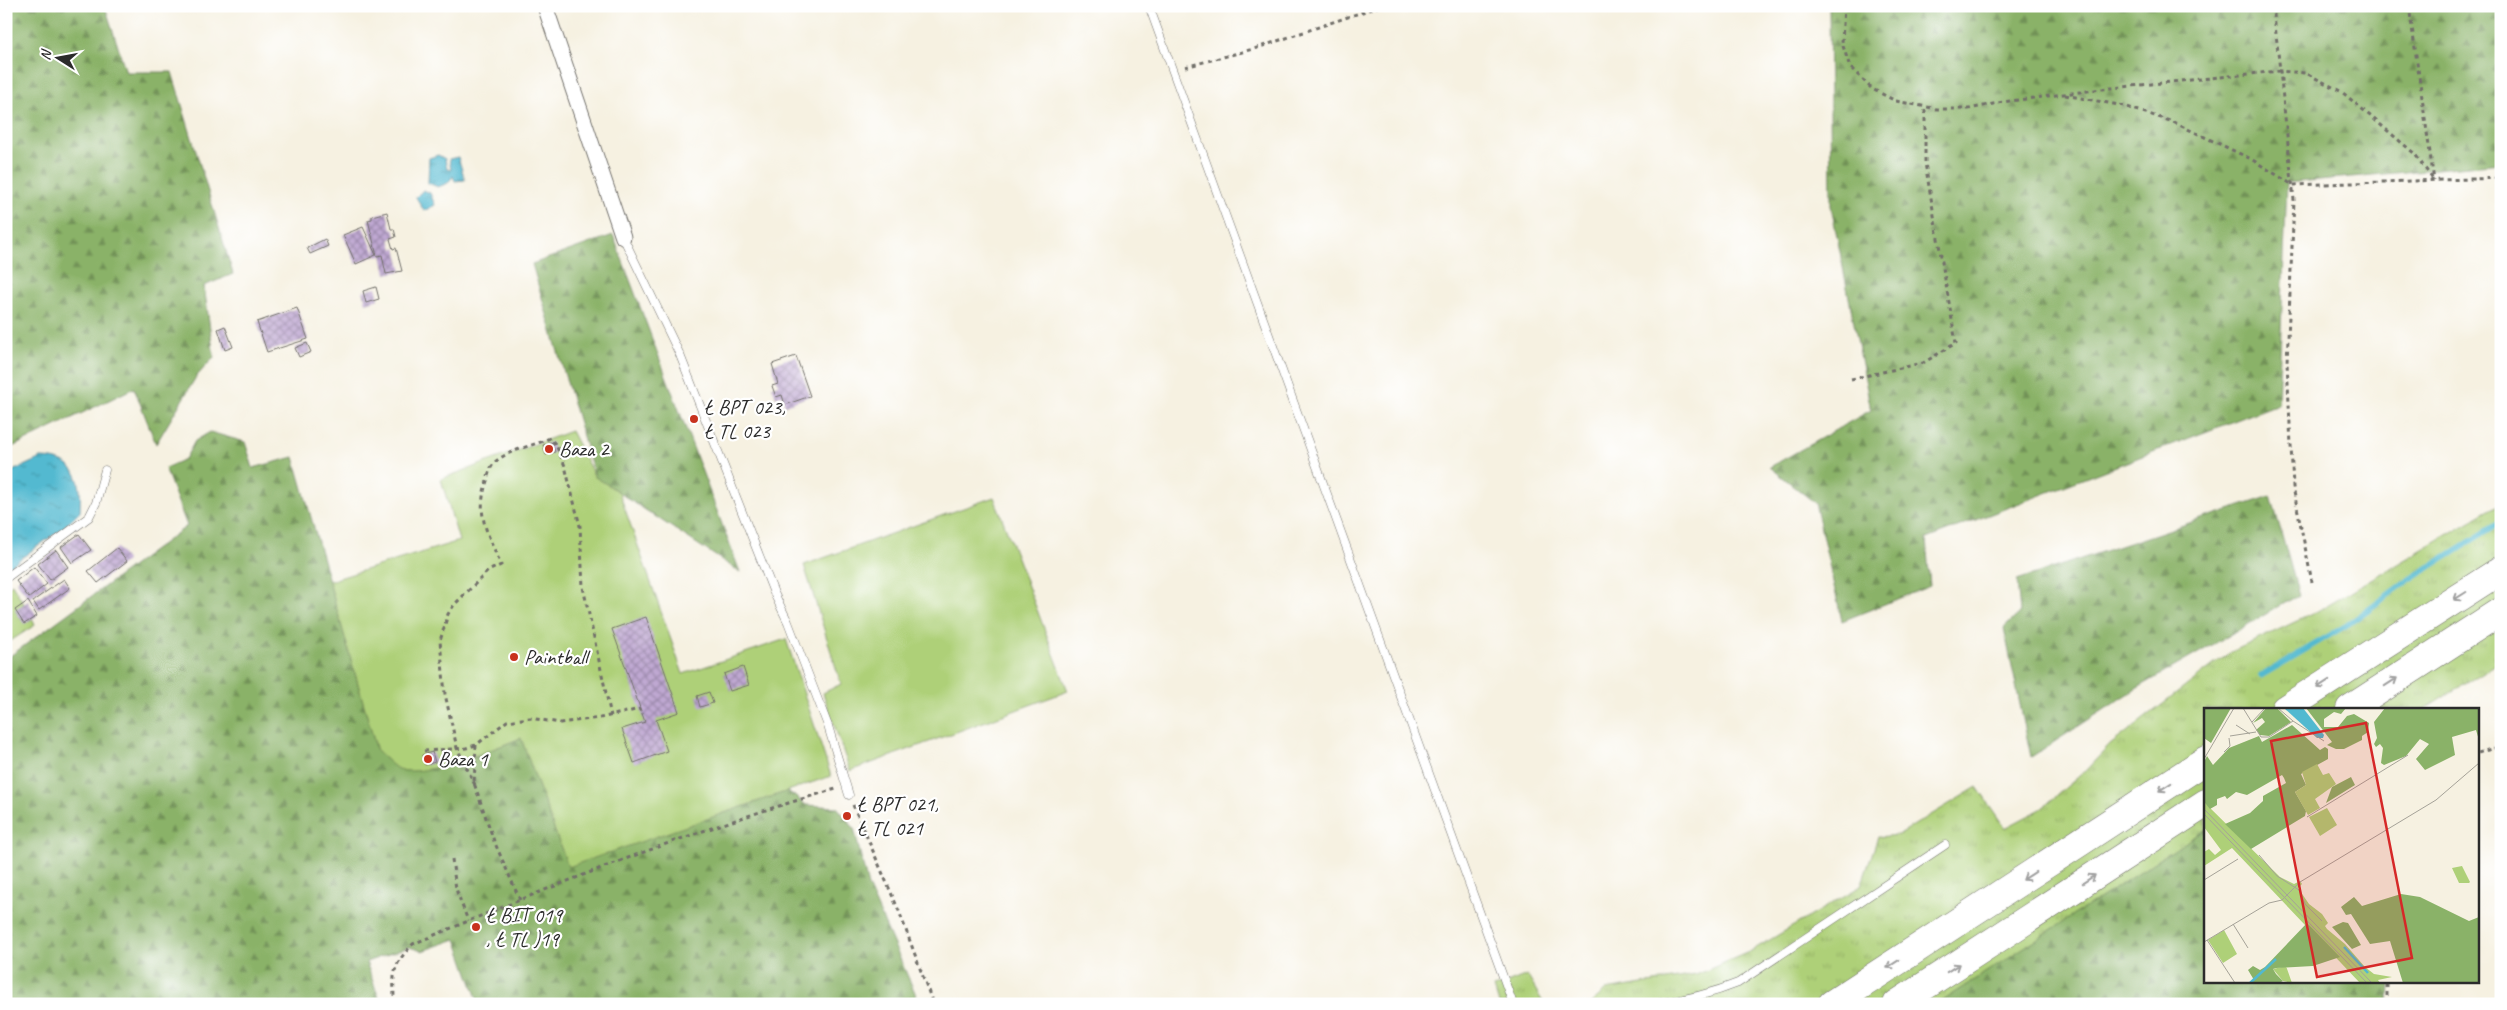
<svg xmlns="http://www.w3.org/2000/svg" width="2507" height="1010" font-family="Caveat,sans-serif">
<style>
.grass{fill:url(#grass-tufts);stroke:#6c7e52}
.forest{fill:url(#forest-firs);stroke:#5a6e4a}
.garden{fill:#aed078;stroke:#6c7e52}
.water{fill:url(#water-ripples);stroke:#3e727e}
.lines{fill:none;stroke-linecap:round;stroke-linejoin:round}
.stream{stroke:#52b9d0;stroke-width:5.5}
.building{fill:url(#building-cross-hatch)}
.service-casing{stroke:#72706b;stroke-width:9}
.minor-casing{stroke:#72706b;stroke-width:17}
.motorway-casing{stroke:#72706b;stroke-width:29}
.path{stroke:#72706b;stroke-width:3;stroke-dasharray:4 4;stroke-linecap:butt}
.service{stroke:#fff;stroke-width:8}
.minor{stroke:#fff;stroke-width:15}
.motorway{stroke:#fff;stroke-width:28}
.oneway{stroke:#a0a0a0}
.poi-dot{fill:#c8321e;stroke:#fff;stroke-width:2}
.labels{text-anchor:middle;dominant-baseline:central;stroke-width:4.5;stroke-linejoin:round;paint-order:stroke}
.poi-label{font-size:21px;fill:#2b2b2b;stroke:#fff;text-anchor:start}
.inset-river{fill:none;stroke:#52b9d0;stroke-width:2.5}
.inset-road{fill:none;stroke:#a5a298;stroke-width:1}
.view{fill:#d62828;fill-opacity:0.15;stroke:#d62828;stroke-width:2.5}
.inset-edge{fill:none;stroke:#2b2b2b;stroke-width:2.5}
</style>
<defs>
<pattern id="grass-tufts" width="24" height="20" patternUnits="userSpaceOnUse" patternTransform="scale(1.25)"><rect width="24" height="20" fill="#aed078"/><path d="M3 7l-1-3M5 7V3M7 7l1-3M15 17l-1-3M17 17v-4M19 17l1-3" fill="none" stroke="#96b368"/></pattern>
<pattern id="forest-firs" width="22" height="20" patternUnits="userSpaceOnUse" patternTransform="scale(1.25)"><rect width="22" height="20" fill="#8ab268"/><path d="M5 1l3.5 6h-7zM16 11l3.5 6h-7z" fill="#719156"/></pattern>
<pattern id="water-ripples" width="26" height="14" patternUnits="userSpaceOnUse" patternTransform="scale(1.25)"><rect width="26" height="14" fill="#52b9d0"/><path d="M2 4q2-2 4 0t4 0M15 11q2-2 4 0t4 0" fill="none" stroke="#4497a9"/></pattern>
<pattern id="building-cross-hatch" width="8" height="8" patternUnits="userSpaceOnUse" patternTransform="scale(1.25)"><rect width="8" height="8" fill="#bfa8d2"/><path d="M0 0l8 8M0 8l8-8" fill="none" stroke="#9b89ab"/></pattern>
</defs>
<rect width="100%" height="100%" fill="#fff"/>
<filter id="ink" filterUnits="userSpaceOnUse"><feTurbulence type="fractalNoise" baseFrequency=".02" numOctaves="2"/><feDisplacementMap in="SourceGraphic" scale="10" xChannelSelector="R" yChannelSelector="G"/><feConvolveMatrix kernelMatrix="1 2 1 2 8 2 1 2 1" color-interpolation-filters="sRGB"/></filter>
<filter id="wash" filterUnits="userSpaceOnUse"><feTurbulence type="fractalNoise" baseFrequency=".0096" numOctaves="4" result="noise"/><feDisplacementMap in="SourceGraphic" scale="20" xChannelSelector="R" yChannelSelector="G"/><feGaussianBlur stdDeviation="1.12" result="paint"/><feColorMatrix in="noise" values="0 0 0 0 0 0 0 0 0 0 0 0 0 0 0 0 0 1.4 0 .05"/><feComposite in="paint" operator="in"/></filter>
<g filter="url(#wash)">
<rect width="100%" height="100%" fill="#f6f1e1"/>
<g class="grass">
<polygon points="2501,503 2501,661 2425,709 2206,709 2206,868 1998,1004 1590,1004 1606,990 1696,975 1751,951 1861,886 1878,837 1898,835 1977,787 2005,828 2041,809 2085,771 2110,745 2229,653 2314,613"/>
<polygon points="1527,975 1544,1004 1499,1004 1494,988"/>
</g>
<g class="forest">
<polygon points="6,6 105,6 126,72 172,72 233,274 204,286 214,357 196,377 156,444 134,388 6,450"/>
<polygon points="1829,6 2501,6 2501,163 2287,183 2278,404 1926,539 1930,586 1842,621 1815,503 1770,467 1871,410 1831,206"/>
<polygon points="613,235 740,572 595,477 532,264"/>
<path d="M210,432L245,442L253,468L294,457L377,751C383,756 391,765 398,768C424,779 494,748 521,738L568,866L788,791L806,805L837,807L854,828L868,886L920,1004H479L456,939L422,951L409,947L366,962L381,1004H6V659L187,526L165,468L185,459L195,441Z"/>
<polygon points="2271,496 2299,595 2136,689 2031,757 2004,628 2020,613 2017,580"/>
<polygon points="2206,829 2206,981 2390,981 2389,1004 1937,1004"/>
</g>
<g class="garden">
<path d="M571,431L595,477L619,492L683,674L786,639L831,776L568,867L521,738C494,748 424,779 398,769C391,765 383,756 377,751L329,581L459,541L441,479Z"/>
<polygon points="994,497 1068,691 850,771 823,693 841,684 804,565"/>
<polygon points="12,584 24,604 15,610 24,623 32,619 35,625 6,644 6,588"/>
</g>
<g class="water">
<polygon points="438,155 445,159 447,169 451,170 449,159 458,157 465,180 455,181 453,176 448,183 438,187 428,183 429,158"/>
<polygon points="423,190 430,193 435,205 424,211 416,197"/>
<path d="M41,458C78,459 82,480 80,512L62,529L6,569V474Z"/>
</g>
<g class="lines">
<polyline class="stream" points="2261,676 2347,625 2409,580 2501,522"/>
</g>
<g id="blocks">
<g class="building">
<polygon points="387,212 391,229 394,229 396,237 390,239 393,249 396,248 402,271 386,274 382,255 377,256 368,220 372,219 372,216"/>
<polygon points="363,227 376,255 356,264 343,235"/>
<polygon points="325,239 328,246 310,254 307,248"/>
<polygon points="376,287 379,299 366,303 363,291"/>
<polygon points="297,308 308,339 267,352 257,322"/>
<polygon points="225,326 233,347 225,350 218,329"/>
<polygon points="307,343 311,352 299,357 295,348"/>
<polygon points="796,356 810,396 785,405 782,395 776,397 772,386 778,384 772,364"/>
<polygon points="551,442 555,452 546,455 543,445"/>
<polygon points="79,534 91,550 72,563 61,547"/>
<polygon points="117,548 127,561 98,583 88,571"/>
<polygon points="56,550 68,567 50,580 38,564"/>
<polygon points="34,567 47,584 29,598 16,581"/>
<polygon points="64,579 70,588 39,610 33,601"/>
<polygon points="28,601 37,616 24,624 15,610"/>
<polygon points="646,617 679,712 656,720 667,751 634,763 622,729 645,722 612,629"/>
<polygon points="743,667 749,685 730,691 724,674"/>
<polygon points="709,692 713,703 700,707 697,696"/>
<polygon points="432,752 435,762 425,765 422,755"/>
</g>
</g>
</g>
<g filter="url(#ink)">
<use href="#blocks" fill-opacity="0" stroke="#72706b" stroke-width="1"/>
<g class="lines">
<defs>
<g id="service">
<polyline points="1149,6 1513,1004"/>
<polyline points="623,237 680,355 774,593 788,622 828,726 849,795"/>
<polyline points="6,578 89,517 96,503 105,470"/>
<path d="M1656,1004C1685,1000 1711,994 1738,983L1945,845"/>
</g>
<polyline id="minor" points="545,6 623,237"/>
<g id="motorway">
<polyline points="2285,709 2501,570"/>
<polyline points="2350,709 2501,611"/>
<polyline points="1832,1004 2206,760"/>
<polyline points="1897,1004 2206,803"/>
</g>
</defs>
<use href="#service" class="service-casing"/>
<use href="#minor" class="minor-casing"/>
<use href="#motorway" class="motorway-casing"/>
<g class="path">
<polyline points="1844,6 1842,43 1850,67 1872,89 1896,101 1937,109 1969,109 2003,102 2102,89 2279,71 2306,73 2342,92 2415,154 2434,181"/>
<polyline points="2273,6 2294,200 2287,362 2293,487 2312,582"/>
<polyline points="2409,6 2434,181"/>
<polyline points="1185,67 1257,48 1380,6"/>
<polyline points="2065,95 2124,106 2173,122 2251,159 2293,185 2501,178"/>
<polyline points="1851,379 1923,363 1956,343 1925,163 1925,107"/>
<polyline points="424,751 466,748 476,745"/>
<polyline points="2478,753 2501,746"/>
<path d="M475,785L457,748L445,694L440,641L448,614L454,605L488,571L501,565C488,533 475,516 487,481C488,475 490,468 494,463C507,450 534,446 550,438L556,445L565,466L580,526L583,587L611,716"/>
<polyline points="853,805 899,911 933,1004"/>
<polyline points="452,859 456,889 468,921"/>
<polyline points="520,900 494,841 474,783 476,745 507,721 530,718 560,723 600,718 640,709"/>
<path d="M394,1004C394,973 390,968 413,944C552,886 691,830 836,789"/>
<polyline points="2387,1004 2387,981"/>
</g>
<use href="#service" class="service"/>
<use href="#minor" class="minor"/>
<use href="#motorway" class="motorway"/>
</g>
<defs><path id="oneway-shaft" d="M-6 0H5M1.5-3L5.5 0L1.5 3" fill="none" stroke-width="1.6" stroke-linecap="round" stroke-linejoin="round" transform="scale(1.25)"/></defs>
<g class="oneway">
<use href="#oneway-shaft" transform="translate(2460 596) rotate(148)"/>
<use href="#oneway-shaft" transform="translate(2391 682) rotate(-33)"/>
<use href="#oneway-shaft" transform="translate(2323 684) rotate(147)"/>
<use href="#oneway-shaft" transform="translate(2165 787) rotate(147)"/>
<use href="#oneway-shaft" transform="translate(2029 876) rotate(147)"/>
<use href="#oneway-shaft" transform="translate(2089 879) rotate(-33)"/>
<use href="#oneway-shaft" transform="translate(1893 964) rotate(147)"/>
<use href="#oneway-shaft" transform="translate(1953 968) rotate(-33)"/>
</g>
</g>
<g class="poi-dot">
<circle cx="694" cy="419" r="5"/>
<circle cx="549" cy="449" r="5"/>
<circle cx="514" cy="657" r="5"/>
<circle cx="428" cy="759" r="5"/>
<circle cx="847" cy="816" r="5"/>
<circle cx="476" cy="927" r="5"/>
</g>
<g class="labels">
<g class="poi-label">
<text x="704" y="407">Ł BPT 023,<tspan x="704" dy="24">Ł TL 023</tspan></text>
<text x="559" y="449">Baza 2</text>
<text x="524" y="657">Paintball</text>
<text x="438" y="759">Baza 1</text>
<text x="857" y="804">Ł BPT 021,<tspan x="857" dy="24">Ł TL 021</tspan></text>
<text x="486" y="915">Ł BIT 019<tspan x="486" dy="24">, Ł TL )19</tspan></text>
</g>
</g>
<g transform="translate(2204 708)">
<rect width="275" height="275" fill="#f6f1e1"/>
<path d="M0,94L76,169L90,176L96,173L98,176L94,180L105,196L118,206L124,215L121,218L123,221L141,236L161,259L170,266L188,269L174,272L176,275H156L28,140L0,158V144L5,141L11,147L17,142L0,119ZM258,158L266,174L265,175H255L248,160ZM20,222L33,246L19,255L4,232ZM82,258L88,275L79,273L69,261Z" fill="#aed078"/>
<path d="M0,0H27L7,35L0,30ZM62,0H73L87,14L65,28L56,27L52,22L61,14L58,10L49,15ZM102,0H142L137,6L130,4L120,11V19H134L143,8L150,6L165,15L164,24L158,28V32L140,41H132L123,37L128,34ZM181,0H275V32L272,22L248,29L251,47L221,62L212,51L225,36L216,31L202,48L180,57L177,55L179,40L176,36L172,39L170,36L173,30L170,14ZM88,17L116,42L121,39L124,41V51L97,66L102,77L91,84L102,103L101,108L47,141L21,116L46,105L59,93V88L82,75L80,70L78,67L43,87L32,84L23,91L21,88L13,91V97L6,101L0,94V54L3,48L9,57L25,40L55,28L58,34ZM147,69L151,77L122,95L128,79ZM197,186L216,189L265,213L275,209V275H199L186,233L166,236L147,206L142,207L137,199L150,189L158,198ZM139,214L144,215L157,237L148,241L128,219ZM103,215L136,249L109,258L72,260L69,261L72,266L79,273L75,275H46L50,272L44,262L49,258L56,262L61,259Z" fill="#8ab268"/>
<path d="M113,56L119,67L125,65L132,76L111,91L116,100L104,107L91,84L102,77L98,64ZM123,100L133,117L116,128L105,109Z" fill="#aed078"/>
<path d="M80,0H99L120,27L119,30H113Z" fill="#52b9d0"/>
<path class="inset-river" d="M140,239L164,265M46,275L72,251"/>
<path class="inset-road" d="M39,0L57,29H65L89,13L120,33M74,0L89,13M48,14L61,0M32,17L46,26M26,28L52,24M20,44L26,38L25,30M0,51L30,0M0,101L168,275M0,106L163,275M103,109L204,47M55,147L73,168L95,182L101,196L118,213M0,172L34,151M29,216L44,240M3,232L31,275M0,234L65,195L78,192L96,174L232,92L275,55"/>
<path class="view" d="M162,15L208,250L113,269L67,33Z"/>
<rect width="275" height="275" class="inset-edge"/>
</g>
<rect width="2507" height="1010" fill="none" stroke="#fff" stroke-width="25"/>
<g transform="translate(58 58) rotate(281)" stroke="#ffffff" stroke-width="4" paint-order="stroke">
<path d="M0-4L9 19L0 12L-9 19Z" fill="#2b2b2b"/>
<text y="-8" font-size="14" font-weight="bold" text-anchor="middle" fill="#2b2b2b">N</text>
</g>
</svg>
